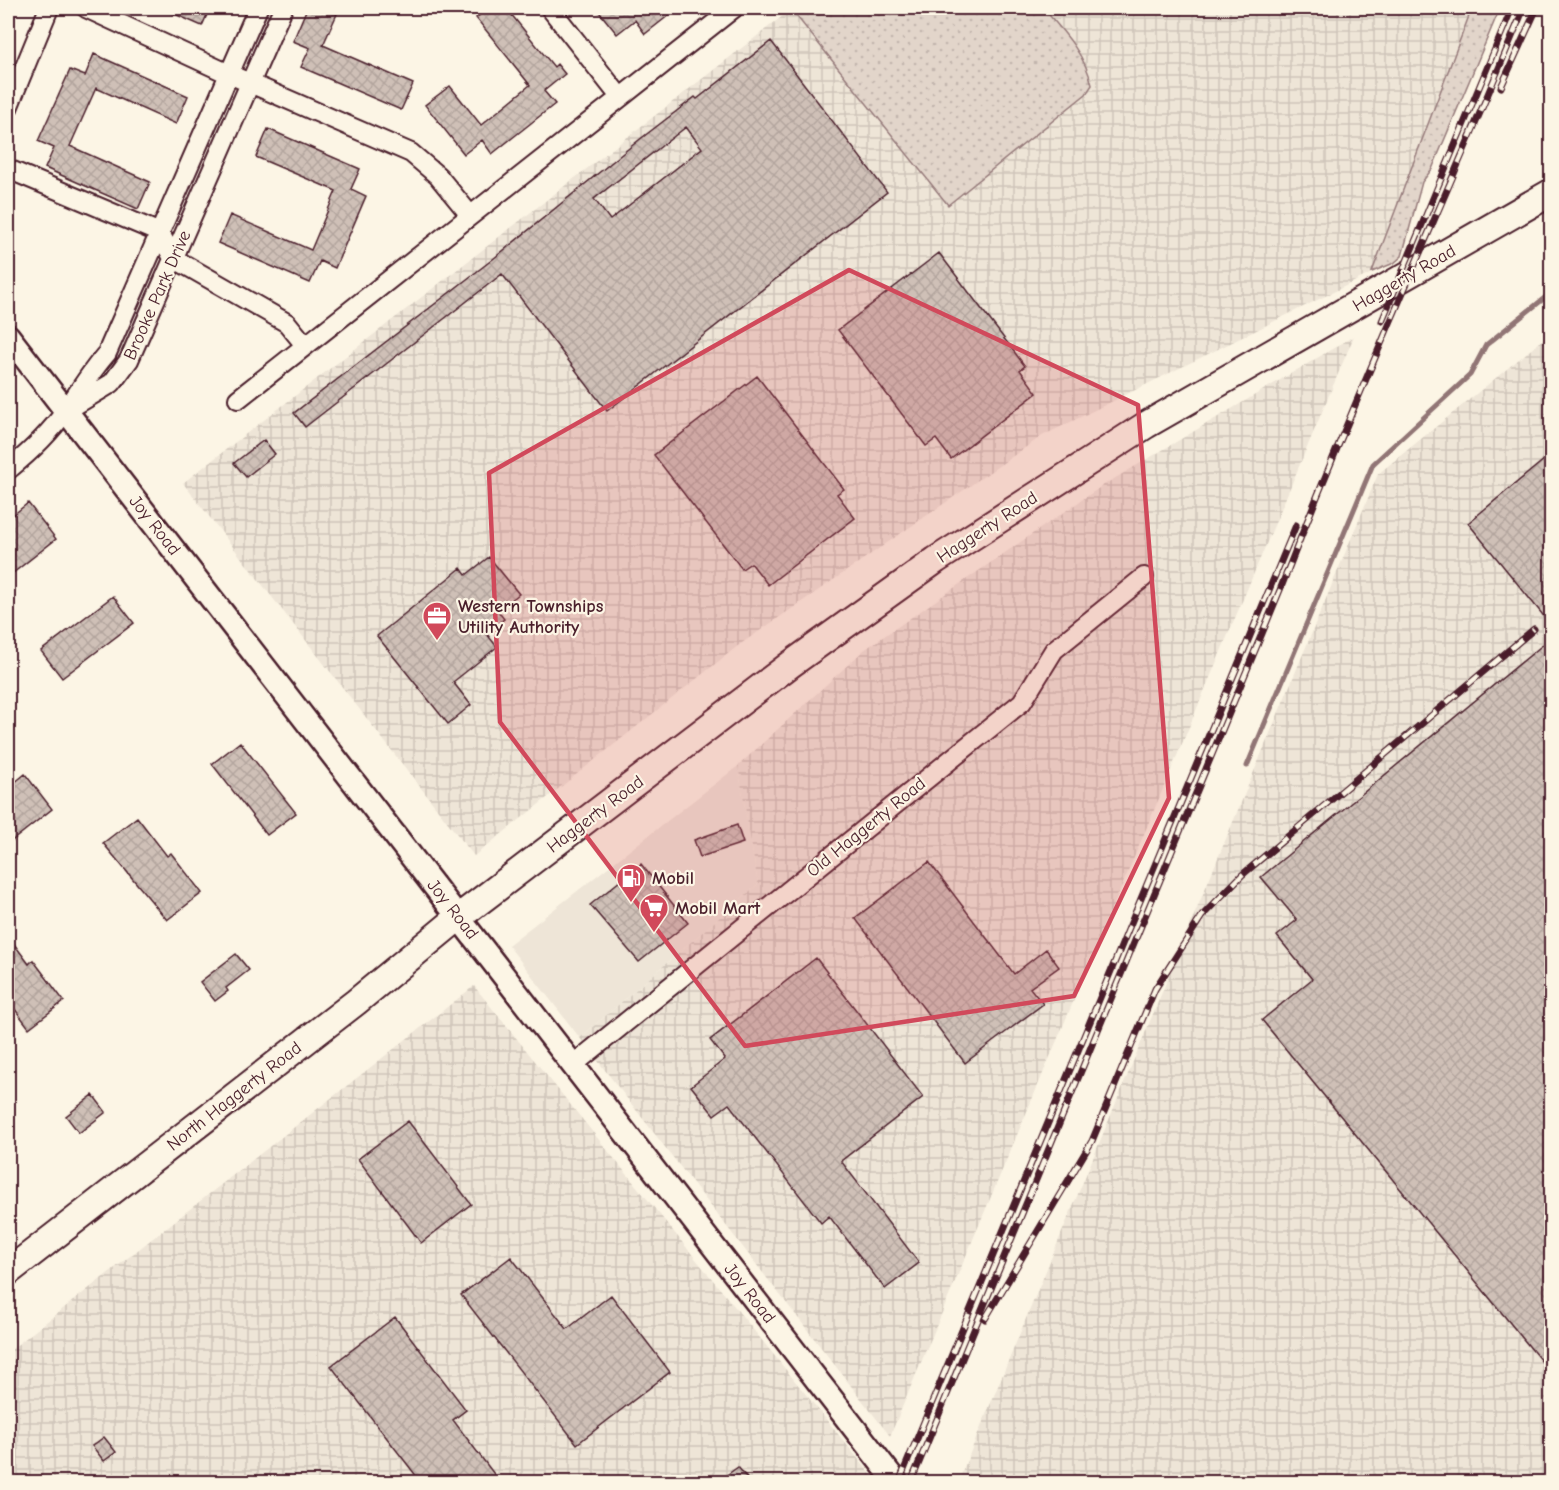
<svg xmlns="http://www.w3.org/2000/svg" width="1559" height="1490" viewBox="0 0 1559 1490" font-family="'Comic Neue',sans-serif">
<defs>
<pattern id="industrial-grid" width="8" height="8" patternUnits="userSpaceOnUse" patternTransform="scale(1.5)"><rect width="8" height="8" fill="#eee5d7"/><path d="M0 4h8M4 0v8" fill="none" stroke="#cec4b9"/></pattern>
<pattern id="grass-dots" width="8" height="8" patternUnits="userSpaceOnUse" patternTransform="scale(1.5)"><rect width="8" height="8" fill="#e2d5ca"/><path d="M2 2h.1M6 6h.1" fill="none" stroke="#c3b6ae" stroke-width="1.8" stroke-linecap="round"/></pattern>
<pattern id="building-cross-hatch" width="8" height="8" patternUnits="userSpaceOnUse" patternTransform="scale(1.5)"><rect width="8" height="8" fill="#cfc0b7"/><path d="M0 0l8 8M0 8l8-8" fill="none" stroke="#b3a59e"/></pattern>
</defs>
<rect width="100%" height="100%" fill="#fcf5e5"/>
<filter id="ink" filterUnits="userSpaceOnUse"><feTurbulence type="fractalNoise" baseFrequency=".0167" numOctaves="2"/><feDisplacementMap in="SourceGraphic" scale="12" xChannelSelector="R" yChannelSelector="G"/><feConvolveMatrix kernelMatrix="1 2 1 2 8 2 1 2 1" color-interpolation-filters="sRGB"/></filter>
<g filter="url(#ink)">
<path fill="#eee5d7" d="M738,766L758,884L580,1038L508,945Z"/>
<path fill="url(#industrial-grid)" d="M793,8H1485L1382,268L1042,436L739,645L474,856L183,483Z
M1551,333V1482H958L1378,474Z
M1354,336L890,1436L580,1038L758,884L738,766L864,650L1102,486Z
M474,986L877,1482H8V1352Z"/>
<path fill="url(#grass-dots)" stroke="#967a7a" stroke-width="1.5" d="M790,8H1043C1063,31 1085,54 1092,85L1086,94L948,205Z
M1472,8H1500L1432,169L1422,182L1402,256L1394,263L1372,272Z"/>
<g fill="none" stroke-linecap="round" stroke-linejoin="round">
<path stroke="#917474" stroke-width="5" d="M1247,766L1373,464L1470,375L1486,345L1552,292"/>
</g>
<path fill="url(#building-cross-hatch)" stroke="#4a1f2b" stroke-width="1.5" fill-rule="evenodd" d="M161,8H210L202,26Z
M307,8H322L337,14L323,45L413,84L401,110L301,67L310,48L293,41Z
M489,8H506L554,67L557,64L565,74L544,91L555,104L492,154L482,140L464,154L425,105L450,86L481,125L530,85L476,18Z
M596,8H678L645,34L635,20L617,34Z
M771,41L887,192L607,411L502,274L305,427L294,413L493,259L639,140L695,97L697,99ZM686,127L702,148L610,220L594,199Z
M94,54L188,96L176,124L96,88L70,146L150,182L138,209L45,168L54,148L38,141L70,70L85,76Z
M268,129L360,169L351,189L366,196L335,268L320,261L310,283L218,243L230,215L311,250L336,191L256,157Z
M939,253L1025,366L1020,370L1037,393L951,459L936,439L926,446L838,330Z
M757,376L844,489L837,494L855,518L768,585L751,563L742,569L654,455Z
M264,440L275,454L246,477L234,463Z
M1551,454V625L1468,523Z
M28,503L56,539L8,577V519Z
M489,557L519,594L498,611L504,619L486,633L497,647L453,682L471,705L448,724L377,636L461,568L466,575Z
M113,596L134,623L62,678L41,651Z
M1551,638V1373L1262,1020L1312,979L1277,936L1297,920L1261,877Z
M240,742L296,813L267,835L212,764Z
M25,774L52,809L8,844V788Z
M137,817L167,856L171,853L202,893L167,920L103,843Z
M737,825L743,843L700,857L694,840Z
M929,862L1014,974L1046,949L1059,967L1030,988L1043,1004L965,1063L855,918Z
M641,864L688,923L639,962L590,905Z
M8,936L29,964L33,960L64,1001L29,1028L8,1000Z
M236,954L249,970L226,988L228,991L215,1001L200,982Z
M816,958L923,1097L841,1161L919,1263L885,1289L829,1216L821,1223L729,1104L714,1115L691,1086L725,1059L710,1040Z
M93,1095L106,1112L79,1133L66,1116Z
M408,1121L471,1204L421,1243L358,1159Z
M511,1257L567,1329L611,1295L670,1372L577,1444L461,1295Z
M395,1317L466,1410L453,1420L500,1482H421L331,1366Z
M104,1437L116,1452L104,1461L92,1446Z
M738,1467L750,1482H717Z"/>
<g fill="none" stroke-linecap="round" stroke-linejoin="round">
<g stroke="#4a1f2b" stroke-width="22">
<path id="minor" d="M86,8L229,74L411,153L438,176L470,215
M550,8L620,97
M8,108L49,8
M8,169L160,233L173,258L287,323L305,345
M238,399L734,8
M67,410L112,383L129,360L283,8
M8,470C29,453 51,432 66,410C80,390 91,371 107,353L258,8
M573,1065L1022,702L1054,650L1144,577"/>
</g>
<g stroke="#4a1f2b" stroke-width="27">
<path id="tertiary" d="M8,336L896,1482"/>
</g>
<g stroke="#4a1f2b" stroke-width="30">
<path id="secondary" d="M8,1272L356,1002L459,917L791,664L936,560L1146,425L1552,192"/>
</g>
<use href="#minor" stroke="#fcf5e5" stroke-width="18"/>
<use href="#tertiary" stroke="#fcf5e5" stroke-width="22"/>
<use href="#secondary" stroke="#fcf5e5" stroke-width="26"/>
<g stroke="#4a1f2b" stroke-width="7">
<path id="rail" d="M1501,87L1537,8
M1382,321L1512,8
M985,1319L1092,1141L1155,989L1202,916L1242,875L1534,629
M899,1482L1296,525
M911,1482L1280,590C1356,394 1444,202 1524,8"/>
</g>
<use href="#rail" stroke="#fcf5e5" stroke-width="4.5" stroke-dasharray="14" stroke-linecap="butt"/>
</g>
</g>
<path fill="#d1495b" fill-opacity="0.2" stroke="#d1495b" stroke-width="4.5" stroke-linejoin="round" d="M849,270L1138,405L1169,798L1074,996L745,1046L500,722L489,473Z"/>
<defs>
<g id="office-pin" transform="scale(1.5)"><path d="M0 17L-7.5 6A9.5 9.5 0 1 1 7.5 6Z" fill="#d1495b" stroke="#fcf5e5"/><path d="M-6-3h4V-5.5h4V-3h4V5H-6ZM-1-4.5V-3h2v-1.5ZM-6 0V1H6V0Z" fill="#fff"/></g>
<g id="fuel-pin" transform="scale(1.5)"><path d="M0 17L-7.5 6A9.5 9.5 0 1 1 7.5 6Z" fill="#d1495b" stroke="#fcf5e5"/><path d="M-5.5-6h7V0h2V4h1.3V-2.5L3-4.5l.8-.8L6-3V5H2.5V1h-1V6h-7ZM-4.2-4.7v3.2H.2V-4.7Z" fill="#fff"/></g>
<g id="supermarket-pin" transform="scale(1.5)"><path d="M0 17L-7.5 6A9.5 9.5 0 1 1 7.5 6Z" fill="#d1495b" stroke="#fcf5e5"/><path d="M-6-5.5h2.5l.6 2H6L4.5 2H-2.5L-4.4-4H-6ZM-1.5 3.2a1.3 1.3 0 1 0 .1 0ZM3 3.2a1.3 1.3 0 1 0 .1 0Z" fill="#fff"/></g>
</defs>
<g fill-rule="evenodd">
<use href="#office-pin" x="437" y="616"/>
<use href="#fuel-pin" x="631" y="878"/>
<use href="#supermarket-pin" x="654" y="908"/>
</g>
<g text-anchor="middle" stroke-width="4.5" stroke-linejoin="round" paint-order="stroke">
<g font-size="18" fill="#4a1f2b" stroke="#fcf5e5">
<text transform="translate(1404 278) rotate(-30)" y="6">Haggerty Road</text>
<text transform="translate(157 295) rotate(-66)" y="6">Brooke Park Drive</text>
<text transform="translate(155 525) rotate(52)" y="6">Joy Road</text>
<text transform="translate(987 527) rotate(-33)" y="6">Haggerty Road</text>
<text transform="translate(595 814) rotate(-37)" y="6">Haggerty Road</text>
<text transform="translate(866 827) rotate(-39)" y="6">Old Haggerty Road</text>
<text transform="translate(453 909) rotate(52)" y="6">Joy Road</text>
<text transform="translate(234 1096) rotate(-38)" y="6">North Haggerty Road</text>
<text transform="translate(750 1293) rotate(52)" y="6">Joy Road</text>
</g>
<g font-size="18" font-weight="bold" fill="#4a1f2b" stroke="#fcf5e5" text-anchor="start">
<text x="458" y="612">Western Townships<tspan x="458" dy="21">Utility Authority</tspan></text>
<text x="652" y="884">Mobil</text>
<text x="675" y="914">Mobil Mart</text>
</g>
</g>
<rect width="1559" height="1490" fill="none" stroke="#fcf5e5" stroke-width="30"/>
<rect x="15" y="15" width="1529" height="1460" fill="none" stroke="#4a1f2b" stroke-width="2" filter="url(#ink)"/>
</svg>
